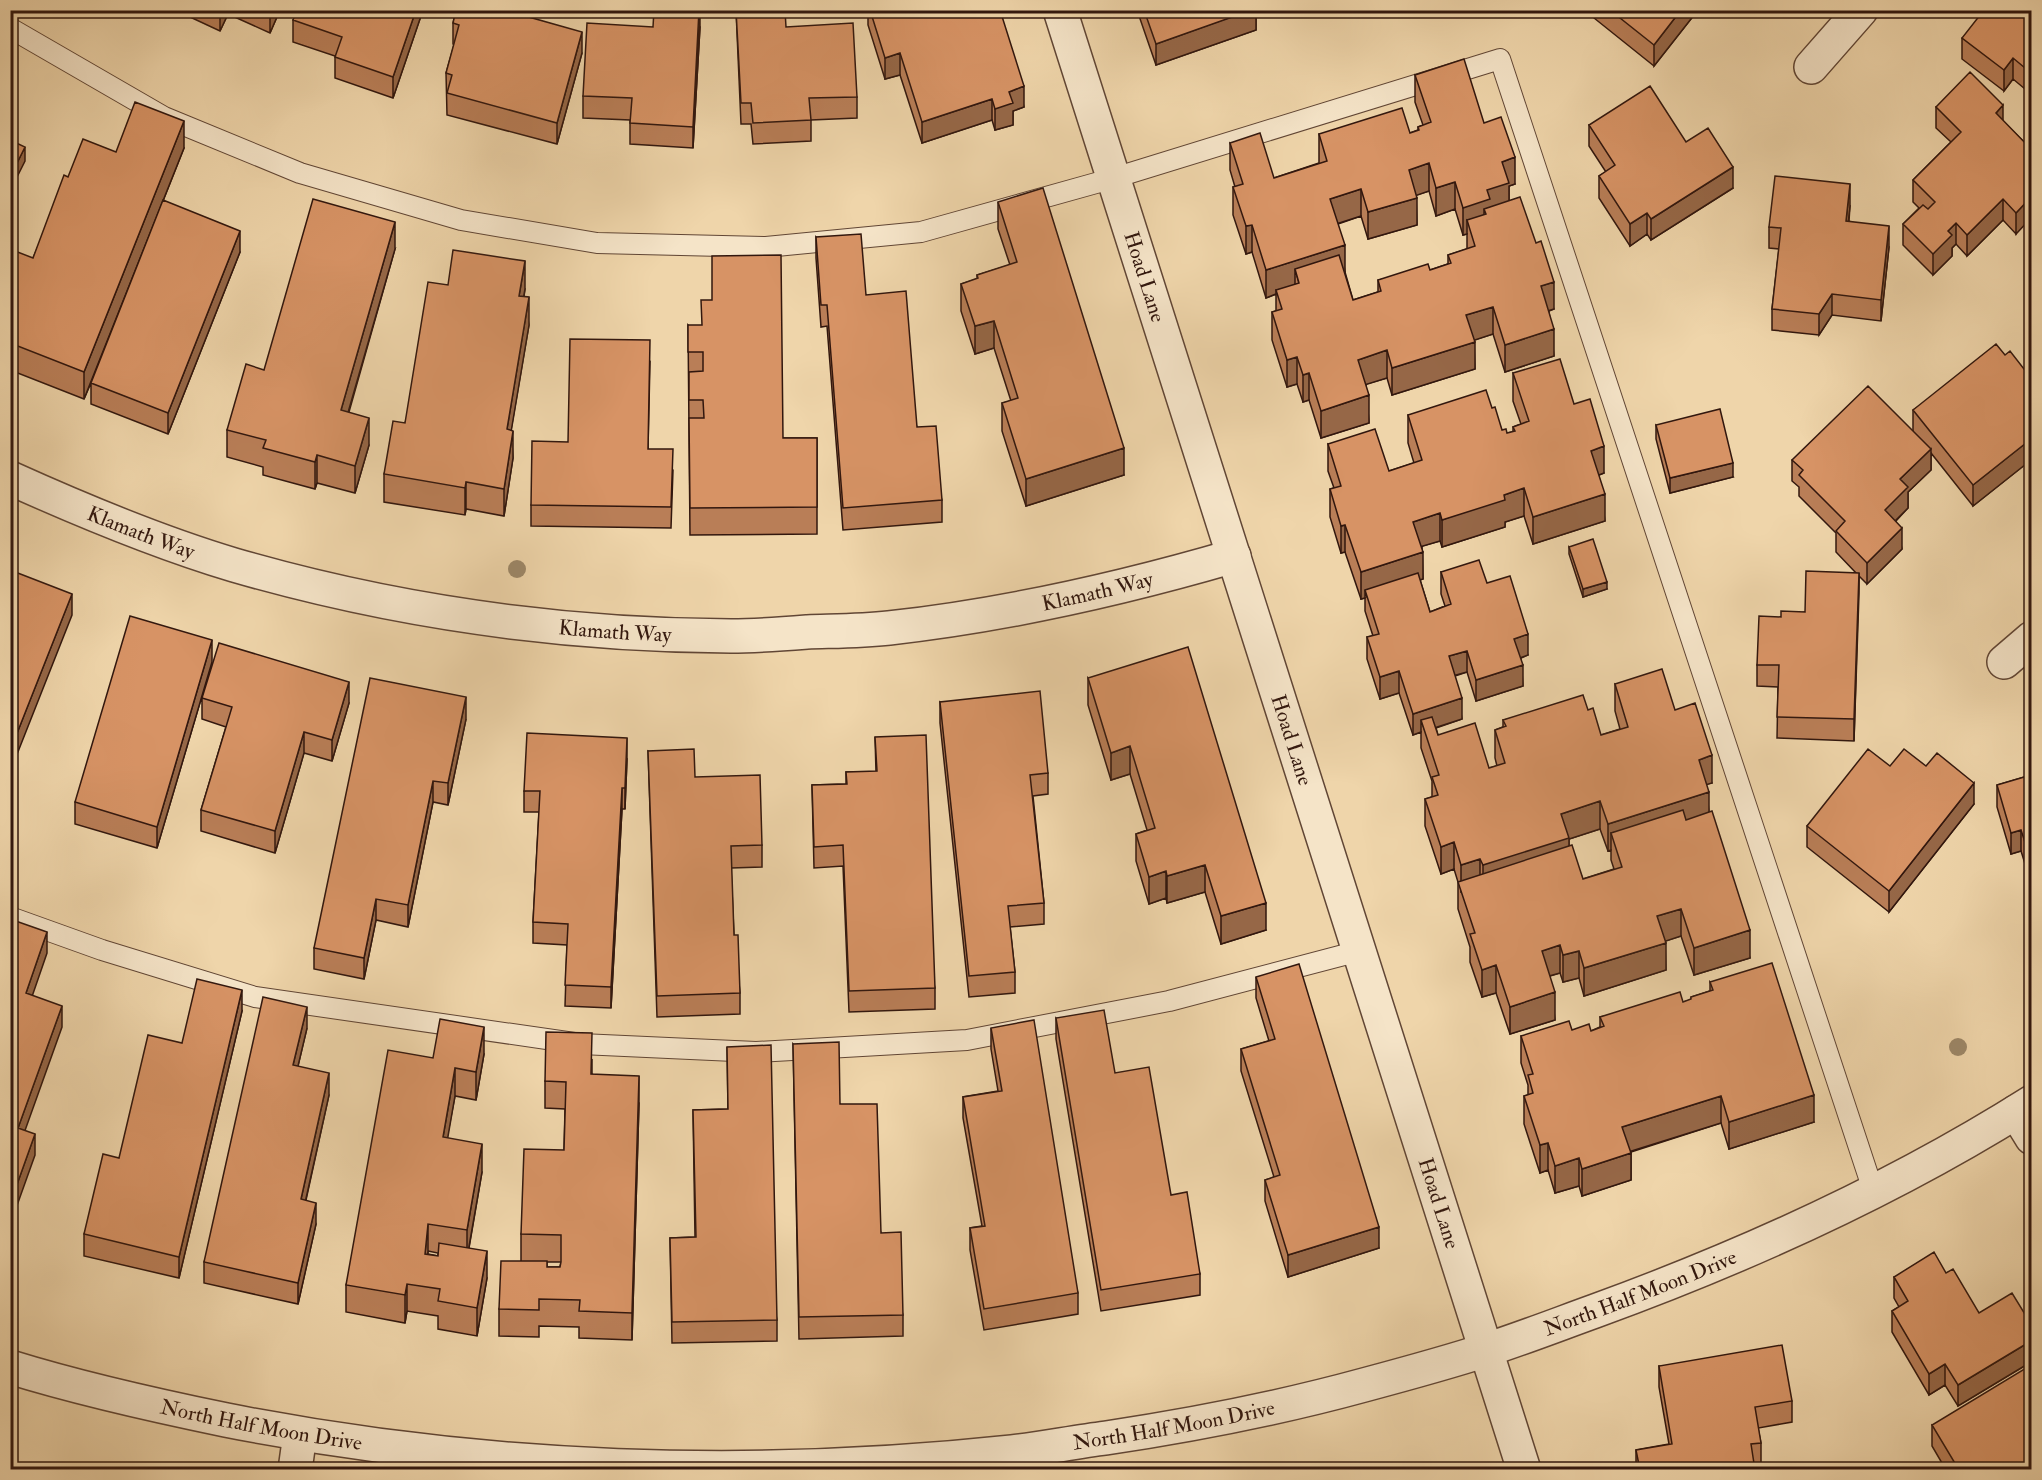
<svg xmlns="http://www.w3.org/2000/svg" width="2042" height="1480" viewBox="0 0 2042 1480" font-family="'IM FELL Double Pica',serif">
<rect width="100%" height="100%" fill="#efd5aa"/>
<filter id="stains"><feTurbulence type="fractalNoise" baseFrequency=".00333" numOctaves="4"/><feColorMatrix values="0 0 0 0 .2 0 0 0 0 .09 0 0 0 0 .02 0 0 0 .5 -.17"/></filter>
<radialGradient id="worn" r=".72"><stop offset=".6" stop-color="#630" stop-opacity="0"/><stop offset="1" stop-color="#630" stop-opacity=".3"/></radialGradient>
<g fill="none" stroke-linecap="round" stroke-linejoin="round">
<g stroke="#614635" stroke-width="22">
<path id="service" d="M10,28L164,117L300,173L461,220L597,243L766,247L921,232L1114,178L1500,59L1873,1190
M10,917L102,950L255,997L581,1044L756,1052L967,1040L1169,1001L1359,951"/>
</g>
<g stroke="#614635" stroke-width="36">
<g id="minor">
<path id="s1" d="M1060,10L1524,1470"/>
<path d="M1811,67L1861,10"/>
<path id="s2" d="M10,478C83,511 157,542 234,565C396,612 563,635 731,636C757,636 782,634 807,632C834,631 862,631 889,628C1006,615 1121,589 1234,556"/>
<path d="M2004,662L2032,638"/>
<path d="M2016,1112L2032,1138"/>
<path d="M295,1470L300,1434"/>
</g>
</g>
<g stroke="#614635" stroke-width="36">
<g id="tertiary">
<path id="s3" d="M10,1367C81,1389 153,1405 226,1420C483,1471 751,1480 1012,1452C1044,1448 1075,1442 1106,1438C1193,1425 1280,1408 1364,1385C1405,1374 1446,1363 1486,1350C1523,1338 1559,1324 1595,1311C1746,1256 1896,1188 2032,1102"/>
</g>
</g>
<use href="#service" stroke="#f5e4c8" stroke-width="20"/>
<use href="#minor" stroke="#f5e4c8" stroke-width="33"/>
<use href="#tertiary" stroke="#f5e4c8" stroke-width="33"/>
</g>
<g fill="#9d8869">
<circle cx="517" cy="569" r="9"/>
<circle cx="1958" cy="1047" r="9"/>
</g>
<path fill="#b97e57" stroke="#32170e" stroke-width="1.5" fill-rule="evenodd" d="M175,10H280L270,33L228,14L220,31Z
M423,10L393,98L335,78V56L293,42V20Z
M456,10H510V12L582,53L557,144L447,115L446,73L454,45L453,44V23Z
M736,10L786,27L857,97V118L811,120V141L753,144L751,124H741Z
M868,10H1000L1024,107L1013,111V125L995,130L992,120L922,143L900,75L885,79L868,25Z
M1137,10H1256V30L1156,65Z
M1594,10H1698L1654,66L1594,18Z
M2031,10V94L2013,79L2004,91L1962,59V38Z
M653,27H700L693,148L630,144V120L583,118V96Z
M1415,75L1484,123L1515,184L1509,186V201L1554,309L1549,311L1554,356L1505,372L1493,334L1474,340L1475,369L1392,395L1387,378L1366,384L1369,423L1321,438L1309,400L1303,402L1297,384L1287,387L1272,340V312L1276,311V294L1266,298L1252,252L1246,254L1233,215V187H1235L1230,170V143L1274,178L1319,163V134L1410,133L1418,130V127L1423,125L1415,102ZM1429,191L1436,216L1455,209L1463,235L1467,234V249L1448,255V264L1430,270L1378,280V292L1353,300L1345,272L1338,224L1361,216L1368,239L1417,225L1416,195Z
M1936,107L2003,121L2031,149L2016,234L2003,220L1967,256L1956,244L1952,248V256L1933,275L1903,245V224L1919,208L1913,202V180L1951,142L1936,128Z
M1589,125L1686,142L1733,188L1651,240L1647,234L1630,246L1599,198V176L1606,172L1589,146Z
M184,148L163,201L240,252L168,434L91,404V383L84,399L10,370V263L33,258L68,177L116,152Z
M998,202L1124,475L1026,506L1002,431V403L1011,401L994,348L975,354L961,311V284L977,279V275L1010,265L998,229Z
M1850,206L1849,221L1889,247L1881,321L1832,315L1819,335L1772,330V309L1779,249L1769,248V227Z
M816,237L866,295L917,427L942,500V522L843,530L827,326L821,327L816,258Z
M395,249L349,412L369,445L355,493L317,483L315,489L263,475V467L227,457V430L264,370Z
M448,285L525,289L524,297L529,325L511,430L513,458L504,516L466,509L465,515L384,502V474L405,423Z
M688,325L783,438H817V534L690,535Z
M2005,355L2031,378V460L1973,506L1931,453V470L1908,492V508L1896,521L1902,549L1867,584L1859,576L1854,741L1777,738L1778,687L1757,686V665L1781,617L1805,612L1856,573L1836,552V533L1799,496V487L1792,481V460L1913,431V410Z
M650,362L648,449L673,470L671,528L531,526V505L568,442Z
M1513,373L1574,404L1604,473L1599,475L1605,521L1533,544L1524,516L1505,522V527L1442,547L1440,541L1422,546L1423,579L1420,580L1430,612L1445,606L1441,594V572L1487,583L1528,655L1521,658L1523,686L1476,701L1467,672L1455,676L1462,719L1436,728L1438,735L1489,768L1497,766L1495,758V730L1503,727V720L1588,710L1601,735L1620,729L1615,711V684L1675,710L1712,783L1706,784L1709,812L1750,958L1694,975L1681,936L1665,941L1666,970L1584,996L1579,978L1563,982L1560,973L1550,976L1555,1020L1510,1034L1496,993L1482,997L1470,962V947L1458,909V882L1454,869L1441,874L1425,826V799L1432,797V781L1421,748V732L1413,735L1399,693L1380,699L1367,659V637L1373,636L1365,611V598L1361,599L1345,552L1341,553L1330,517V489L1334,488L1328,471V444L1389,471L1414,463L1408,443V415L1492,408L1502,430L1507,433L1513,432V427L1521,424L1513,401ZM1600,829L1608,851L1611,850V860L1614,869L1583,879L1569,846V839Z
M1656,425L1733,477L1670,493L1656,439Z
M1569,547L1607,589L1583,597L1569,554Z
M212,662L157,848L75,824V802Z
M1088,678L1266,930L1221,944L1205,892L1167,903L1166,898L1149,904L1136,861V834L1147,830L1130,774L1111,780L1088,705Z
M202,698L349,703L332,761L304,753L275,853L201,831V810L226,727L202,719Z
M940,702L1048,773V794L1033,796L1044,903V924L1010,927L1015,972V993L969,997L940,723Z
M466,719L448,805L433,802L408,927L376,920L364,979L314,969V948Z
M875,737L935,988V1009L849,1012L843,866L814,868L812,785L846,784V772H876Z
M648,751L695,777L762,845V867L731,868L734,935L740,993V1014L657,1017Z
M627,759L625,809H622L611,1008L565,1006L567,945L533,943V922L539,812H524V791Z
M1890,766L1974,804L1889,912L1807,847V826Z
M2031,775V883L2021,851L2011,854L1997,807V785Z
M1256,977L1379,1248L1288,1277L1265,1201V1180L1274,1177L1241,1071V1049L1269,1041L1256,998Z
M1710,982L1814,1122L1729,1149L1721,1123L1631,1152V1180L1582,1196L1579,1186L1555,1193L1548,1170L1540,1173L1524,1124V1096L1528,1095V1085L1521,1063V1036L1572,1030L1591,1031L1600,1027V1017L1683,1002L1691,1000V997L1710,991Z
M242,1011L179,1278L84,1256V1234L119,1158L182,1043Z
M1056,1018L1115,1073L1171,1195L1200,1274V1295L1101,1311L1056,1039Z
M307,1028L298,1066L329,1095L306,1200L316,1224L298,1304L204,1283V1262Z
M991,1028L1078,1293V1314L984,1330L970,1250V1228L982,1226L963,1118V1097L998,1091L991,1049Z
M793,1044L840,1104L881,1233L903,1315V1336L799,1339Z
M727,1047L777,1320V1341L672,1343L670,1238L695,1237L693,1110L728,1109Z
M484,1054L476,1100L455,1096L447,1138L482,1172L469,1248L487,1278L477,1336L438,1329V1316L407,1311L405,1323L346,1312V1285L433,1058ZM428,1251L438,1253V1256L428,1254Z
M592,1060V1074L639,1103L632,1340L579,1338V1327L539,1326V1337L499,1336V1309L521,1261V1234L564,1150L565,1109L545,1108V1081ZM547,1262H561L560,1267H547Z
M1946,1273L1979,1313L2031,1324V1362L1958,1406L1945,1385L1929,1395L1892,1332V1311L1899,1307L1894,1298V1277Z
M1659,1366L1792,1401V1422L1758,1428L1761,1443V1464L1754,1465L1755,1470H1636V1450L1669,1444L1659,1387Z
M1932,1425L2031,1470H1946L1932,1446Z"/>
<path fill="#966747" stroke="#32170e" stroke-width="1.5" d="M220,10H228V14L220,31Z
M271,10H280L270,33V12Z
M416,10H423L393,98V77Z
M700,10V27L693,148V127Z
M1250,10H1256V30L1156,65V44Z
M1681,10H1698L1654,66V45Z
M582,32V53L557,144V123Z
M900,53V75L885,79V58Z
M2013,58V79L2004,91V70Z
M1024,86V107L1013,111V125L995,130V109L1009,92Z
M992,99V120L922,143V122Z
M2003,105V126L1996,113Z
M184,121V148L84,399V372Z
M25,147V161L10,191V177Z
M1515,157V184L1509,186V210L1486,214L1484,209V228L1467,220V234L1463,235V208L1487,190L1502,162Z
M1429,163V191L1409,198V170Z
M1733,167V188L1651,240V219Z
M1455,182V209L1436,216V188Z
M1850,184V206L1846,242V221Z
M1361,189V216L1330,226V199Z
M2031,197V218L2016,234V213Z
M1417,198V225L1368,239V212Z
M2003,199V220L1967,256V235Z
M1647,213V234L1630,246V224Z
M395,222V249L341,437V410Z
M1956,223V244L1952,248V256L1933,275V254L1948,231Z
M1252,225V252L1246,254V226Z
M1889,226V247L1881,321V300Z
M240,231V252L168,434V413Z
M1345,245V272L1299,283L1295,269V288L1276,290V294L1266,298V270Z
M525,261V289L519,323V296Z
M1554,282V309L1541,313V286Z
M1832,294V315L1819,335V314Z
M529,297V325L507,456V429Z
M1493,307V334L1466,343V315Z
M994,321V348L975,354V326Z
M1554,329V356L1505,372V345Z
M1475,342V369L1392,395V368Z
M1387,350V378L1358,387V360Z
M1297,357V384L1287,387V360Z
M1309,373V400L1303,402V375Z
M1369,395V423L1321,438V411Z
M369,418V445L355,493V466Z
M513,431V458L504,516V489Z
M2031,439V460L1973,506V485Z
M1604,446V473L1591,478V451Z
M1124,448V475L1026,506V479Z
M1931,449V470L1908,492V508L1885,531V510L1900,479Z
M317,455V483L315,489V462Z
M1733,463V477L1670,493V478Z
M466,482V509L465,515V488Z
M1524,488V516L1505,522V527L1442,547V520L1504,495Z
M1605,494V521L1533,544V517Z
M1440,513V541L1413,549V522Z
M1345,525V552L1341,553V526Z
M1902,528V549L1867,584V563Z
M1423,552V579L1367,597L1365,590V598L1361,599V572Z
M1859,573V594L1854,741V719Z
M1607,582V589L1583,597V589Z
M72,594V615L10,772V751Z
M1528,634V655L1514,660V639Z
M212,640V662L157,848V827Z
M1467,651V672L1449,677V656Z
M1523,665V686L1476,701V680Z
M1399,671V693L1380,699V677Z
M349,682V703L332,761V740Z
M466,697V719L448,805V783Z
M1462,698V719L1425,731L1421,720V732L1413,735V714Z
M304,732V753L275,853V831Z
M627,738V759L625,809V788Z
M1130,746V774L1111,780V753Z
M1712,755V783L1699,787V760Z
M433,781V802L408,927V905Z
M1974,783V804L1889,912V891Z
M622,788V809L611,1008V987Z
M1709,792V819L1611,833V850L1608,851V824Z
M1600,801V829L1569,839V865L1483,893V865L1561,814Z
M2021,830V851L2011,854V833Z
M1454,842V869L1441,874V847Z
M1480,859V886L1461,892V865Z
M1205,865V892L1167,903V876Z
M1166,871V898L1149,904V877Z
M376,899V920L364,979V958Z
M1266,903V930L1221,944V916Z
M1681,909V936L1657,944V916Z
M1750,930V958L1694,975V948Z
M47,932V953L26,1014V993Z
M1666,943V970L1584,996V968Z
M1560,945V973L1542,978V951Z
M1579,951V978L1563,982V955Z
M1496,965V993L1482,997V970Z
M242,990V1011L179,1278V1257Z
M1555,992V1020L1510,1034V1007Z
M62,1006V1027L18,1150V1128Z
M307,1007V1028L293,1087V1065Z
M484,1027V1054L476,1100V1072Z
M455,1068V1096L443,1165V1137Z
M329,1073V1095L301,1221V1199Z
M639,1076V1103L632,1340V1313Z
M1814,1095V1122L1729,1149V1122Z
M1721,1096V1123L1622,1154V1127Z
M35,1134V1155L10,1225V1204Z
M1548,1143V1170L1540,1173V1145Z
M482,1144V1172L467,1258V1230Z
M1631,1153V1180L1582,1196V1169Z
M1579,1158V1186L1555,1193V1166Z
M316,1203V1224L298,1304V1283Z
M428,1224V1251L425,1281V1254Z
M1379,1227V1248L1288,1277V1255Z
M487,1251V1278L477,1336V1308Z
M407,1284V1311L405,1323V1295Z
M2031,1341V1362L1958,1406V1385Z
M1945,1364V1385L1929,1395V1374Z"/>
<path fill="#d79365" stroke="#32170e" stroke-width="1.5" d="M297,10H416L393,77L335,57L342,37L293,20Z
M456,10H504L582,32L557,123L447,93L452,75L446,73L459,25L453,23Z
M654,10H699L693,127L630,123L632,98L583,96L587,23L653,27Z
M736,10H785L786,27L853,23L857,97L809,98L811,120L753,123L751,103H741Z
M870,10H1000L1024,86L1009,92L1013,103L995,109L992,99L922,122L900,53L885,58Z
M1144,10H1252L1156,44Z
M1610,10H1681L1654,45Z
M1984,10H2014L2020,15L2024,10H2031V73L2013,58L2004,70L1962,38Z
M1464,59L1484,123L1501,117L1515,157L1502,162L1509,183L1487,190L1490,199L1463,208L1455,182L1436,188L1429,163L1409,170L1417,198L1368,212L1361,189L1330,199L1345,245L1266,270L1252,225L1246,226L1233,187L1243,184L1230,143L1260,133L1274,178L1327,161L1319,134L1402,108L1410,133L1419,130L1418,127L1431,122L1415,75Z
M1970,72L2003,105L1996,113L2031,149V197L2016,213L2003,199L1967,235L1956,223L1948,231L1952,235L1933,254L1903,224L1923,205L1928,209L1935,202L1913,180L1961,132L1936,107Z
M1650,86L1686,142L1708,128L1733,167L1651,219L1647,213L1630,224L1599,176L1615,165L1589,125Z
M135,102L184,121L84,372L10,343V263L15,251L33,258L64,175L68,177L83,139L116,152Z
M10,140L25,147L10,177Z
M1775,176L1850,184L1846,221L1889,226L1881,300L1832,294L1819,314L1772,309L1781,228L1769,227Z
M1043,188L1124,448L1026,479L1002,403L1018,398L994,321L975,326L961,284L978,278L977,275L1017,262L998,202Z
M1520,197L1536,243L1541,241L1554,282L1541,286L1554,329L1505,345L1493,307L1466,315L1475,342L1392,368L1387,350L1358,360L1369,395L1321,411L1309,373L1303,375L1297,357L1287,360L1272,312L1282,309L1276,290L1299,283L1295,269L1339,255L1353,300L1381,291L1378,280L1428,264L1430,270L1451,263L1448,255L1475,246L1467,220L1486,214L1484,209Z
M313,199L395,222L341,410L369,418L355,466L317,455L315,462L263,448L266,440L227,430L246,364L264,370Z
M163,200L240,231L168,413L91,383Z
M861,234L866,295L906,291L917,427L936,426L942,500L843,508L827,305H821L816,237Z
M453,250L525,261L519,296L529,297L507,429L513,431L504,489L466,482L465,488L384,474L393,421L405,423L428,282L448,285Z
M781,255L783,438H817V507L690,508L689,418H704L703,400H689V372L703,371V352H688V325H702L701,300H712V256Z
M570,339L650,340L648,449H673L671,507L531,505L532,441L568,442Z
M1996,344L2005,355L2010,351L2031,378V439L1973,485L1913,410Z
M1560,359L1574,404L1590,399L1604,446L1591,451L1605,494L1533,517L1524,488L1504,495L1505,500L1442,520L1440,513L1413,522L1423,552L1361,572L1345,525L1341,526L1330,489L1341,486L1328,444L1375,429L1389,471L1422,460L1408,415L1486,390L1492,408L1495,407L1502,430L1506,429L1507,433L1515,431L1513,427L1529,421L1513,373Z
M1868,386L1931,449L1900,479L1908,487L1885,510L1902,528L1867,563L1836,531L1845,521L1799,475L1803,470L1792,460Z
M1720,409L1733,463L1670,478L1656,425Z
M1593,539L1607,582L1583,589L1569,547Z
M1479,560L1487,583L1510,576L1528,634L1514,639L1523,665L1476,680L1467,651L1449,656L1462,698L1413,714L1399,671L1380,677L1367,637L1379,634L1365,590L1418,573L1430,612L1451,604L1441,572Z
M10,570L72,594L10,751Z
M1806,571L1859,573L1854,719L1777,717L1779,665H1757L1759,616L1781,617V611L1805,612Z
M130,616L212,640L157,827L75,802Z
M219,643L349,682L332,740L304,732L275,831L201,810L232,707L202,698Z
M1188,647L1266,903L1221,916L1205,865L1167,876L1166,871L1149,877L1136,834L1155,828L1130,746L1111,753L1088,678Z
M1662,669L1675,710L1695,703L1712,755L1699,760L1709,792L1608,824L1600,801L1561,814L1569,838L1483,865L1480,859L1461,865L1454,842L1441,847L1425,799L1438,795L1432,777L1439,775L1421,720L1432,717L1438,735L1475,723L1489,768L1505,763L1495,730L1506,726L1503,720L1583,695L1588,710L1593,708L1601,735L1628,727L1615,684Z
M370,678L466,697L448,783L433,781L408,905L376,899L364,958L314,948Z
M1040,691L1048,773L1030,775L1044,903L1008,906L1015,972L969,976L940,702Z
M527,733L627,738L625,788H622L611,987L565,985L568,924L533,922L540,791H524Z
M926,735L935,988L849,991L843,845L814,847L812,785L847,784L846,772L877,771L875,737Z
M694,749L695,777L760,775L762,845L731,846L734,935H738L740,993L657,996L648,751Z
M1868,749L1890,766L1904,749L1926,766L1937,753L1974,783L1889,891L1807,826Z
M2031,775V861L2021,830L2011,833L1997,785Z
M1683,810L1686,820L1712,811L1750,930L1694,948L1681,909L1657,916L1666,943L1584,968L1579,951L1563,955L1560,945L1542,951L1555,992L1510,1007L1496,965L1482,970L1470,934L1475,933L1458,882L1572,845L1583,879L1622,867L1611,833Z
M10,919L47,932L26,993L62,1006L18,1128L35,1134L10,1204Z
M1772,963L1814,1095L1729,1122L1721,1096L1622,1127L1631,1153L1582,1169L1579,1158L1555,1166L1548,1143L1540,1145L1524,1096L1533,1093L1528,1075L1533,1074L1521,1036L1569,1021L1572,1030L1589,1024L1591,1031L1604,1026L1600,1017L1680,992L1683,1002L1691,999V997L1713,990L1710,982Z
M1299,964L1379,1227L1288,1255L1265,1180L1280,1175L1241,1049L1275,1039L1256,977Z
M197,979L242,990L179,1257L84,1234L103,1154L119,1158L148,1035L182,1043Z
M263,997L307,1007L293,1065L329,1073L301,1199L316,1203L298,1283L204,1262Z
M1104,1010L1115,1073L1149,1067L1171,1195L1187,1192L1200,1274L1101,1290L1056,1018Z
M440,1019L484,1027L476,1072L455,1068L443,1137L482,1144L467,1230L428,1224L425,1254L438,1256L439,1243L487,1251L477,1308L438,1301L440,1289L407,1284L405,1295L346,1285L388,1050L433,1058Z
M1034,1020L1078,1293L984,1309L970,1228L985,1226L963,1097L1002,1091L991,1028Z
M546,1032L592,1033L591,1074L639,1076L632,1313L579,1311L580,1300L539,1299V1310L499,1309L501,1261H547V1267H560L561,1262V1235L521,1234L524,1149L564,1150L566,1082L545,1081Z
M839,1042L840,1104H877L881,1233L901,1232L903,1315L799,1317L793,1044Z
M771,1045L777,1320L672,1322L670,1238L696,1237L693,1110L728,1109L727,1047Z
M1934,1252L1946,1273L1953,1269L1979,1313L2012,1293L2031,1324V1341L1958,1385L1945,1364L1929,1374L1892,1311L1908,1301L1894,1277Z
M1782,1345L1792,1401L1755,1407L1761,1443L1751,1444L1755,1470H1640L1636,1450L1672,1444L1659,1366Z
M2031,1365V1470H1959L1932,1425Z"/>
<g text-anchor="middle" stroke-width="4.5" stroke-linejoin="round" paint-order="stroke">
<g font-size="21" fill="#32170e" stroke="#f5e4c8">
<text dy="7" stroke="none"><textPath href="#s1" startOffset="280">Hoad Lane</textPath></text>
<text dy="7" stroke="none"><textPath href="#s2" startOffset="142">Klamath Way</textPath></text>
<text dy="7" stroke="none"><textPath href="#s2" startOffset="1114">Klamath Way</textPath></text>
<text dy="7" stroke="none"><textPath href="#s2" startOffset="628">Klamath Way</textPath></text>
<text dy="7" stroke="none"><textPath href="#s1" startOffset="766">Hoad Lane</textPath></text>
<text dy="7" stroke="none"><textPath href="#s1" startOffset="1252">Hoad Lane</textPath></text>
<text dy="7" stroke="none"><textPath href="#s3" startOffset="1662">North Half Moon Drive</textPath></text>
<text dy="7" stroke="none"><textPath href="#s3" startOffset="258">North Half Moon Drive</textPath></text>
<text dy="7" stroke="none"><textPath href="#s3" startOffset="1176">North Half Moon Drive</textPath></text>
</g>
</g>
<rect width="2042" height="1480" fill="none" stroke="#efd5aa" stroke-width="36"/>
<rect x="12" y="12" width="2018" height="1456" fill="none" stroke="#32170e" stroke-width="3"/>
<rect x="18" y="18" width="2006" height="1444" fill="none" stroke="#32170e" stroke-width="1.5"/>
<rect width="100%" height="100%" filter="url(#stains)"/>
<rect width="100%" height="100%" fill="url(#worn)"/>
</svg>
